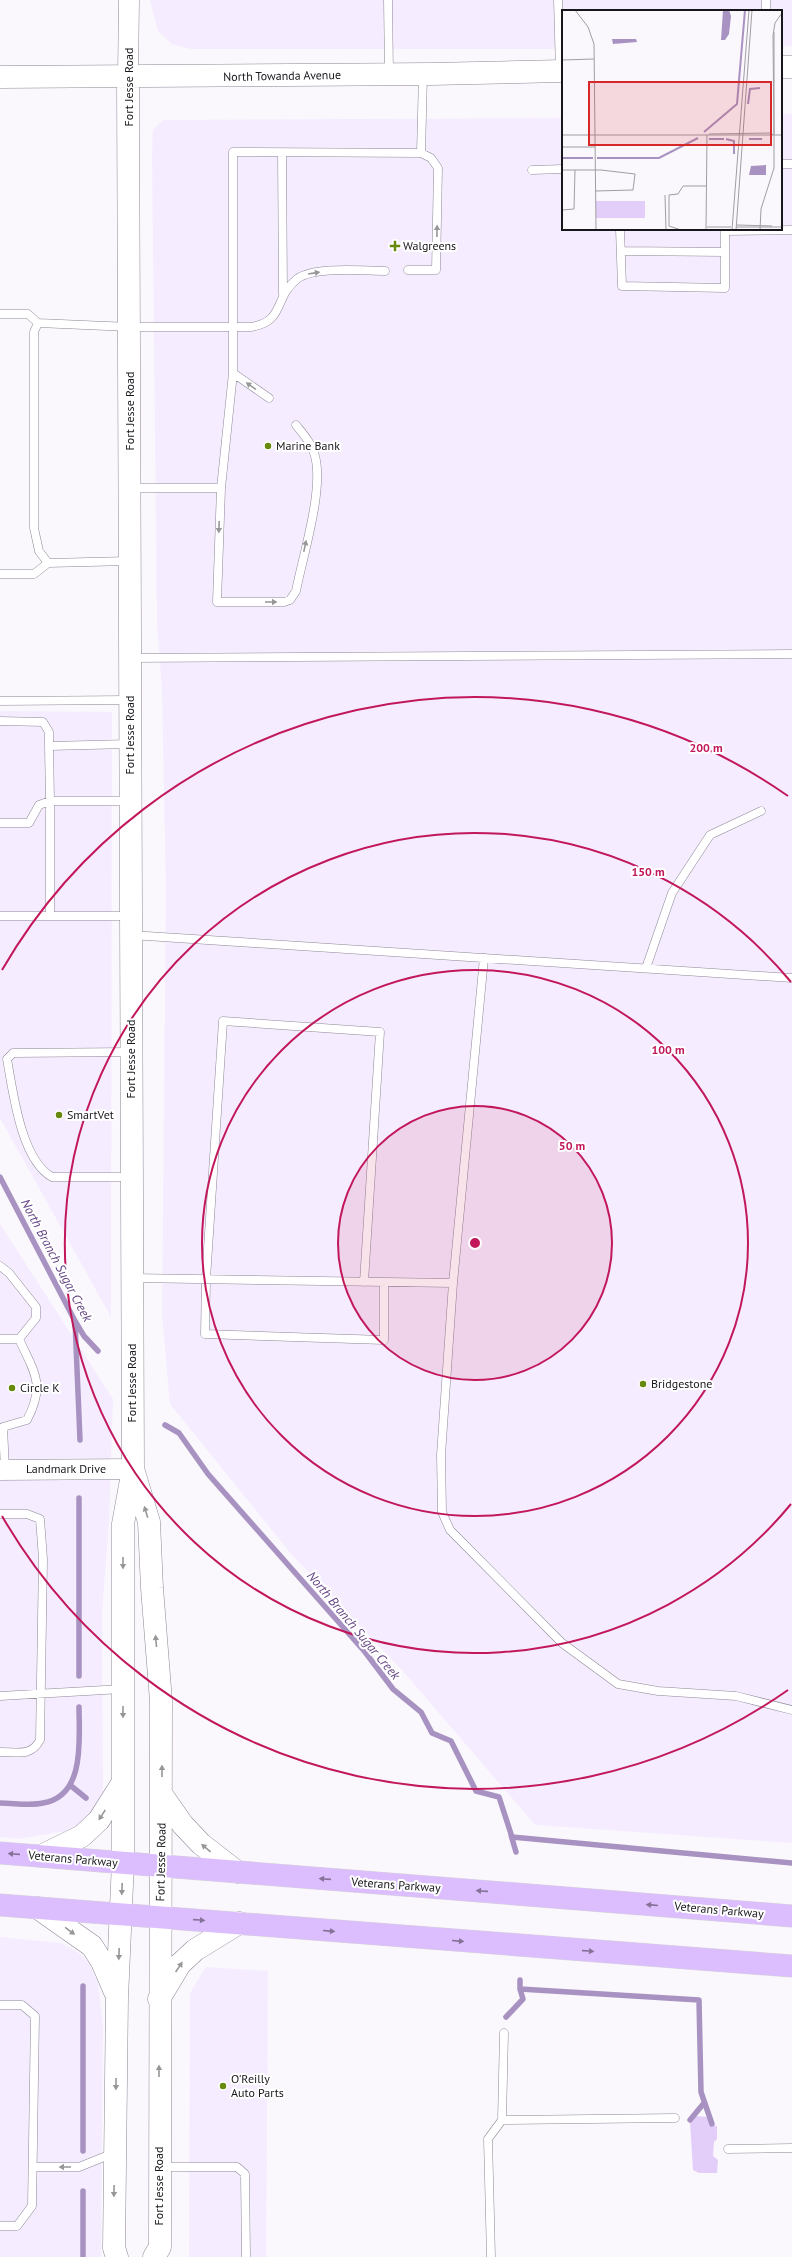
<svg xmlns="http://www.w3.org/2000/svg" width="792" height="2257" viewBox="0 0 792 2257" font-family="'PT Sans',sans-serif">
<rect width="100%" height="100%" fill="#faf7fd"/>
<path fill="#f5edff" d="M150,0H792V46L781,47V11H563V49H190L172,44L158,31Z
M781,114H792V1843L535,1825L401,1669L292,1555L170,1404L162,1315L166,891L162,691L157,623L152,153L153,130L163,120L563,118V229H781Z
M0,711L112,712L111,1317L0,1118Z
M0,1224L113,1399L109,1522L102,1613L103,1794L87,1820L67,1831L17,1839L0,1837Z
M0,1937L61,1943L79,1953L89,1963L98,1984L103,2024L101,2257H0Z
M206,1967L268,1971L266,2257H189L190,1993Z"/>
<path fill="#e3cefa" d="M695,2116L708,2117L711,2125L717,2126V2139L714,2142L713,2156L718,2160L717,2173H699L693,2170L690,2121Z"/>
<g fill="none" stroke-linecap="round" stroke-linejoin="round">
<path stroke="#a892c1" stroke-width="5.5" d="M0,1177L75,1321L84,1336L98,1351
M75,1321L80,1440
M165,1425L179,1433L208,1474L365,1652L393,1689L421,1712L432,1733L451,1741L476,1791L499,1797L512,1837L792,1863
M79,1676V1498
M70,1785L86,1798
M0,1803C14,1803 30,1806 43,1803C86,1796 79,1738 79,1707
M511,1835L516,1852
M520,1980V1989L699,2000L701,2092L712,2124
M83,1986V2151
M506,2017L523,1999L520,1989
M690,2120L704,2103
M83,2191V2257"/>
<g stroke="#8e8795" stroke-width="9">
<path id="service" d="M388,0L389,73
M558,0L560,71
M766,11V0
M282,153L283,294
M781,164H792
M532,170L563,169
M620,229L622,286L725,288V231L792,230
M622,251L725,252
M408,270H436L438,168L431,158L421,153
M0,314H28L38,323
M233,373L269,398
M296,425C304,435 312,444 315,456C324,490 303,555 296,591L290,600L284,602H217L221,488L233,373V152L421,153L423,75
M130,488H221
M129,561L48,563L39,551L34,528V332L38,323L130,327H251C286,321 273,298 297,279C314,266 363,271 385,271
M0,574H34L48,563
M131,658L792,654
M0,701L129,700
M0,721L43,722L49,732V746
M0,823H29L39,805L50,801L49,746L129,744
M0,916H50
M130,916H50V801H130
M131,935L792,978
M646,968L672,893L710,835L761,811
M130,1052L13,1053L7,1059C13,1092 21,1160 52,1177H131
M0,1266L9,1273L36,1307V1318L19,1339
M133,1278L453,1283L484,958
M364,1282L380,1032L223,1021L206,1279L205,1334L384,1340V1282
M453,1283L441,1455L442,1512L450,1530L562,1643L618,1684L658,1691L736,1696L792,1710
M0,1339H19C34,1372 46,1384 27,1420L3,1427L5,1470
M0,1514H27L40,1519L43,1559L40,1740C31,1757 17,1752 0,1752
M0,1696L122,1689
M0,2005H22L35,2016L32,2206L17,2226H0
M502,2120L504,2033
M728,2149L792,2148
M34,2167H79L114,2153
M160,2167H237L245,2174L246,2257
M491,2257L488,2139L502,2120L675,2118"/>
</g>
<g stroke="#8e8795" stroke-width="21">
<path id="tertiary" d="M128,77L129,0
M0,1470L133,1469"/>
</g>
<g stroke="#8e8795" stroke-width="23">
<path id="secondary" d="M781,67H792
M0,77L431,74L563,71
M134,1472L149,1522L152,1588L161,1701L160,2247L154,2257
M162,1795L183,1825L201,1844L237,1872
M41,1856L82,1836L99,1820L123,1782
M38,1908L92,1946L102,1962L115,1992
M159,1999L180,1964L195,1950L239,1923
M117,2257L114,2248L117,1998L123,1862V1524L133,1469L128,77"/>
</g>
<g stroke="#d5d5d6" stroke-width="23">
<path id="trunk" d="M0,1853L792,1916
M0,1905L792,1966"/>
</g>
<use href="#service" stroke="#fff" stroke-width="8"/>
<use href="#tertiary" stroke="#fff" stroke-width="20"/>
<use href="#secondary" stroke="#fff" stroke-width="22"/>
<use href="#trunk" stroke="#dcbefe" stroke-width="22"/>
</g>
<defs><path id="oneway-solid" d="M-6-.8H1V-3.2L6.5 0L1 3.2V.8H-6Z"/></defs>
<g fill="#979698">
<use href="#oneway-solid" transform="translate(437 231) rotate(-89)"/>
<use href="#oneway-solid" transform="translate(314 273) rotate(-9)"/>
<use href="#oneway-solid" transform="translate(251 386) rotate(-145)"/>
<use href="#oneway-solid" transform="translate(219 527) rotate(92)"/>
<use href="#oneway-solid" transform="translate(305 546) rotate(-78)"/>
<use href="#oneway-solid" transform="translate(271 602)"/>
<use href="#oneway-solid" transform="translate(146 1512) rotate(-107)"/>
<use href="#oneway-solid" transform="translate(123 1563) rotate(90)"/>
<use href="#oneway-solid" transform="translate(156 1641) rotate(-95)"/>
<use href="#oneway-solid" transform="translate(123 1712) rotate(90)"/>
<use href="#oneway-solid" transform="translate(162 1771) rotate(-90)"/>
<use href="#oneway-solid" transform="translate(102 1815) rotate(123)"/>
<use href="#oneway-solid" transform="translate(206 1848) rotate(-140)"/>
<use href="#oneway-solid" transform="translate(122 1889) rotate(92)"/>
<use href="#oneway-solid" transform="translate(70 1931) rotate(36)"/>
<use href="#oneway-solid" transform="translate(119 1954) rotate(92)"/>
<use href="#oneway-solid" transform="translate(179 1967) rotate(-56)"/>
<use href="#oneway-solid" transform="translate(159 2071) rotate(-90)"/>
<use href="#oneway-solid" transform="translate(116 2084) rotate(91)"/>
<use href="#oneway-solid" transform="translate(65 2167) rotate(180)"/>
<use href="#oneway-solid" transform="translate(114 2191) rotate(91)"/>
</g>
<g fill="#847298">
<use href="#oneway-solid" transform="translate(14 1854) rotate(-176)"/>
<use href="#oneway-solid" transform="translate(325 1879) rotate(-176)"/>
<use href="#oneway-solid" transform="translate(482 1891) rotate(-176)"/>
<use href="#oneway-solid" transform="translate(652 1905) rotate(-175)"/>
<use href="#oneway-solid" transform="translate(199 1920) rotate(4)"/>
<use href="#oneway-solid" transform="translate(329 1931) rotate(5)"/>
<use href="#oneway-solid" transform="translate(458 1941) rotate(5)"/>
<use href="#oneway-solid" transform="translate(588 1951) rotate(4)"/>
</g>
<circle cx="475" cy="1243" r="137" fill="#c2185b" fill-opacity=".12"/>
<g fill="none" stroke="#c2185b" stroke-width="2">
<circle cx="475" cy="1243" r="137"/>
<circle cx="475" cy="1243" r="273"/>
<path d="M791 1504A410 410 0 1 1 791 982"/>
<path d="M788 1690A546 546 0 0 1 2 1516M2 970A546 546 0 0 1 788 796"/>
</g>
<g fill="#66890e" stroke="#fff" stroke-width="1.5">
<path d="M393 240h4v4h4v4h-4v4h-4v-4h-4v-4h4z"/>
<circle cx="268" cy="446" r="4"/>
<circle cx="59" cy="1115" r="4"/>
<circle cx="643" cy="1384" r="4"/>
<circle cx="12" cy="1388" r="4"/>
<circle cx="223" cy="2086" r="4"/>
</g>
<g text-anchor="middle" stroke-width="4" stroke-linejoin="round" paint-order="stroke">
<g font-size="12" fill="#18161b" stroke="#fff">
<text transform="translate(282 76) rotate(-1)" y="4">North Towanda Avenue</text>
<text transform="translate(129 87) rotate(-90)" y="4">Fort Jesse Road</text>
<text transform="translate(130 411) rotate(-90)" y="4">Fort Jesse Road</text>
<text transform="translate(130 735) rotate(-90)" y="4">Fort Jesse Road</text>
<text transform="translate(131 1059) rotate(-90)" y="4">Fort Jesse Road</text>
<text transform="translate(132 1383) rotate(-90)" y="4">Fort Jesse Road</text>
<text x="66" y="1473">Landmark Drive</text>
<text transform="translate(73 1859) rotate(5)" y="4">Veterans Parkway</text>
<text transform="translate(161 1862) rotate(-89)" y="4">Fort Jesse Road</text>
<text transform="translate(396 1885) rotate(4)" y="4">Veterans Parkway</text>
<text transform="translate(719 1910) rotate(5)" y="4">Veterans Parkway</text>
<text transform="translate(159 2186) rotate(-90)" y="4">Fort Jesse Road</text>
</g>
<g font-size="12" fill="#18161b" stroke="#fff" text-anchor="start">
<text x="403" y="250">Walgreens</text>
<text x="276" y="450">Marine Bank</text>
<text x="67" y="1119">SmartVet</text>
<text x="651" y="1388">Bridgestone</text>
<text x="20" y="1392">Circle K</text>
<text x="231" y="2083">O'Reilly<tspan x="231" dy="14">Auto Parts</tspan></text>
</g>
<g font-size="13" font-style="italic" fill="#654684" stroke="#fff">
<text transform="translate(57 1260) rotate(62)" y="5">North Branch Sugar Creek</text>
<text transform="translate(354 1625) rotate(50)" y="5">North Branch Sugar Creek</text>
</g>
</g>
<g transform="translate(562 10)">
<rect width="220" height="220" fill="#faf7fd"/>
<path d="M34,191H83V208H34Z" fill="#e3cefa"/>
<path d="M161,0H167L169,6L167,24L163,30H159ZM50,29H74L75,32L51,34ZM204,155V165H187L189,156Z" fill="#a892c1"/>
<path fill="none" stroke="#a892c1" stroke-width="2" d="M186,94L188,79L198,78M142,122L175,94L183,0M147,129H162M164,129L172,131V144M187,129H200M0,148H31M35,148H97L136,128"/>
<path fill="none" stroke="#a09da3" stroke-width="1" d="M13,0L26,17L32,34L34,220M0,50L32,49M147,124L208,123L212,125M212,124L211,25L213,13L220,3M0,125H33M33,125H220M0,137H33M0,160H39L73,164L71,180L33,181M103,185L104,220M0,200L12,199L13,160M175,215L210,216M145,217H169M174,217H220M119,220L107,216V185L116,184L121,176H145M144,220L145,125M170,220L187,0M174,220L190,0M198,220L199,199L212,158V22"/>
<path fill="#d62828" fill-opacity="0.15" stroke="#d62828" stroke-width="2" d="M27,72H209V135H27Z"/>
<rect width="220" height="220" fill="none" stroke="#18161b" stroke-width="2"/>
</g>
<circle cx="475" cy="1243" r="6" fill="#c2185b" stroke="#fff" stroke-width="2"/>
<g font-size="12" text-anchor="middle" font-weight="bold" fill="#c2185b" stroke="#fff" stroke-width="4" stroke-linejoin="round" paint-order="stroke">
<text x="706" y="752">200 m</text>
<text x="648" y="876">150 m</text>
<text x="668" y="1054">100 m</text>
<text x="572" y="1150">50 m</text>
</g>
</svg>
